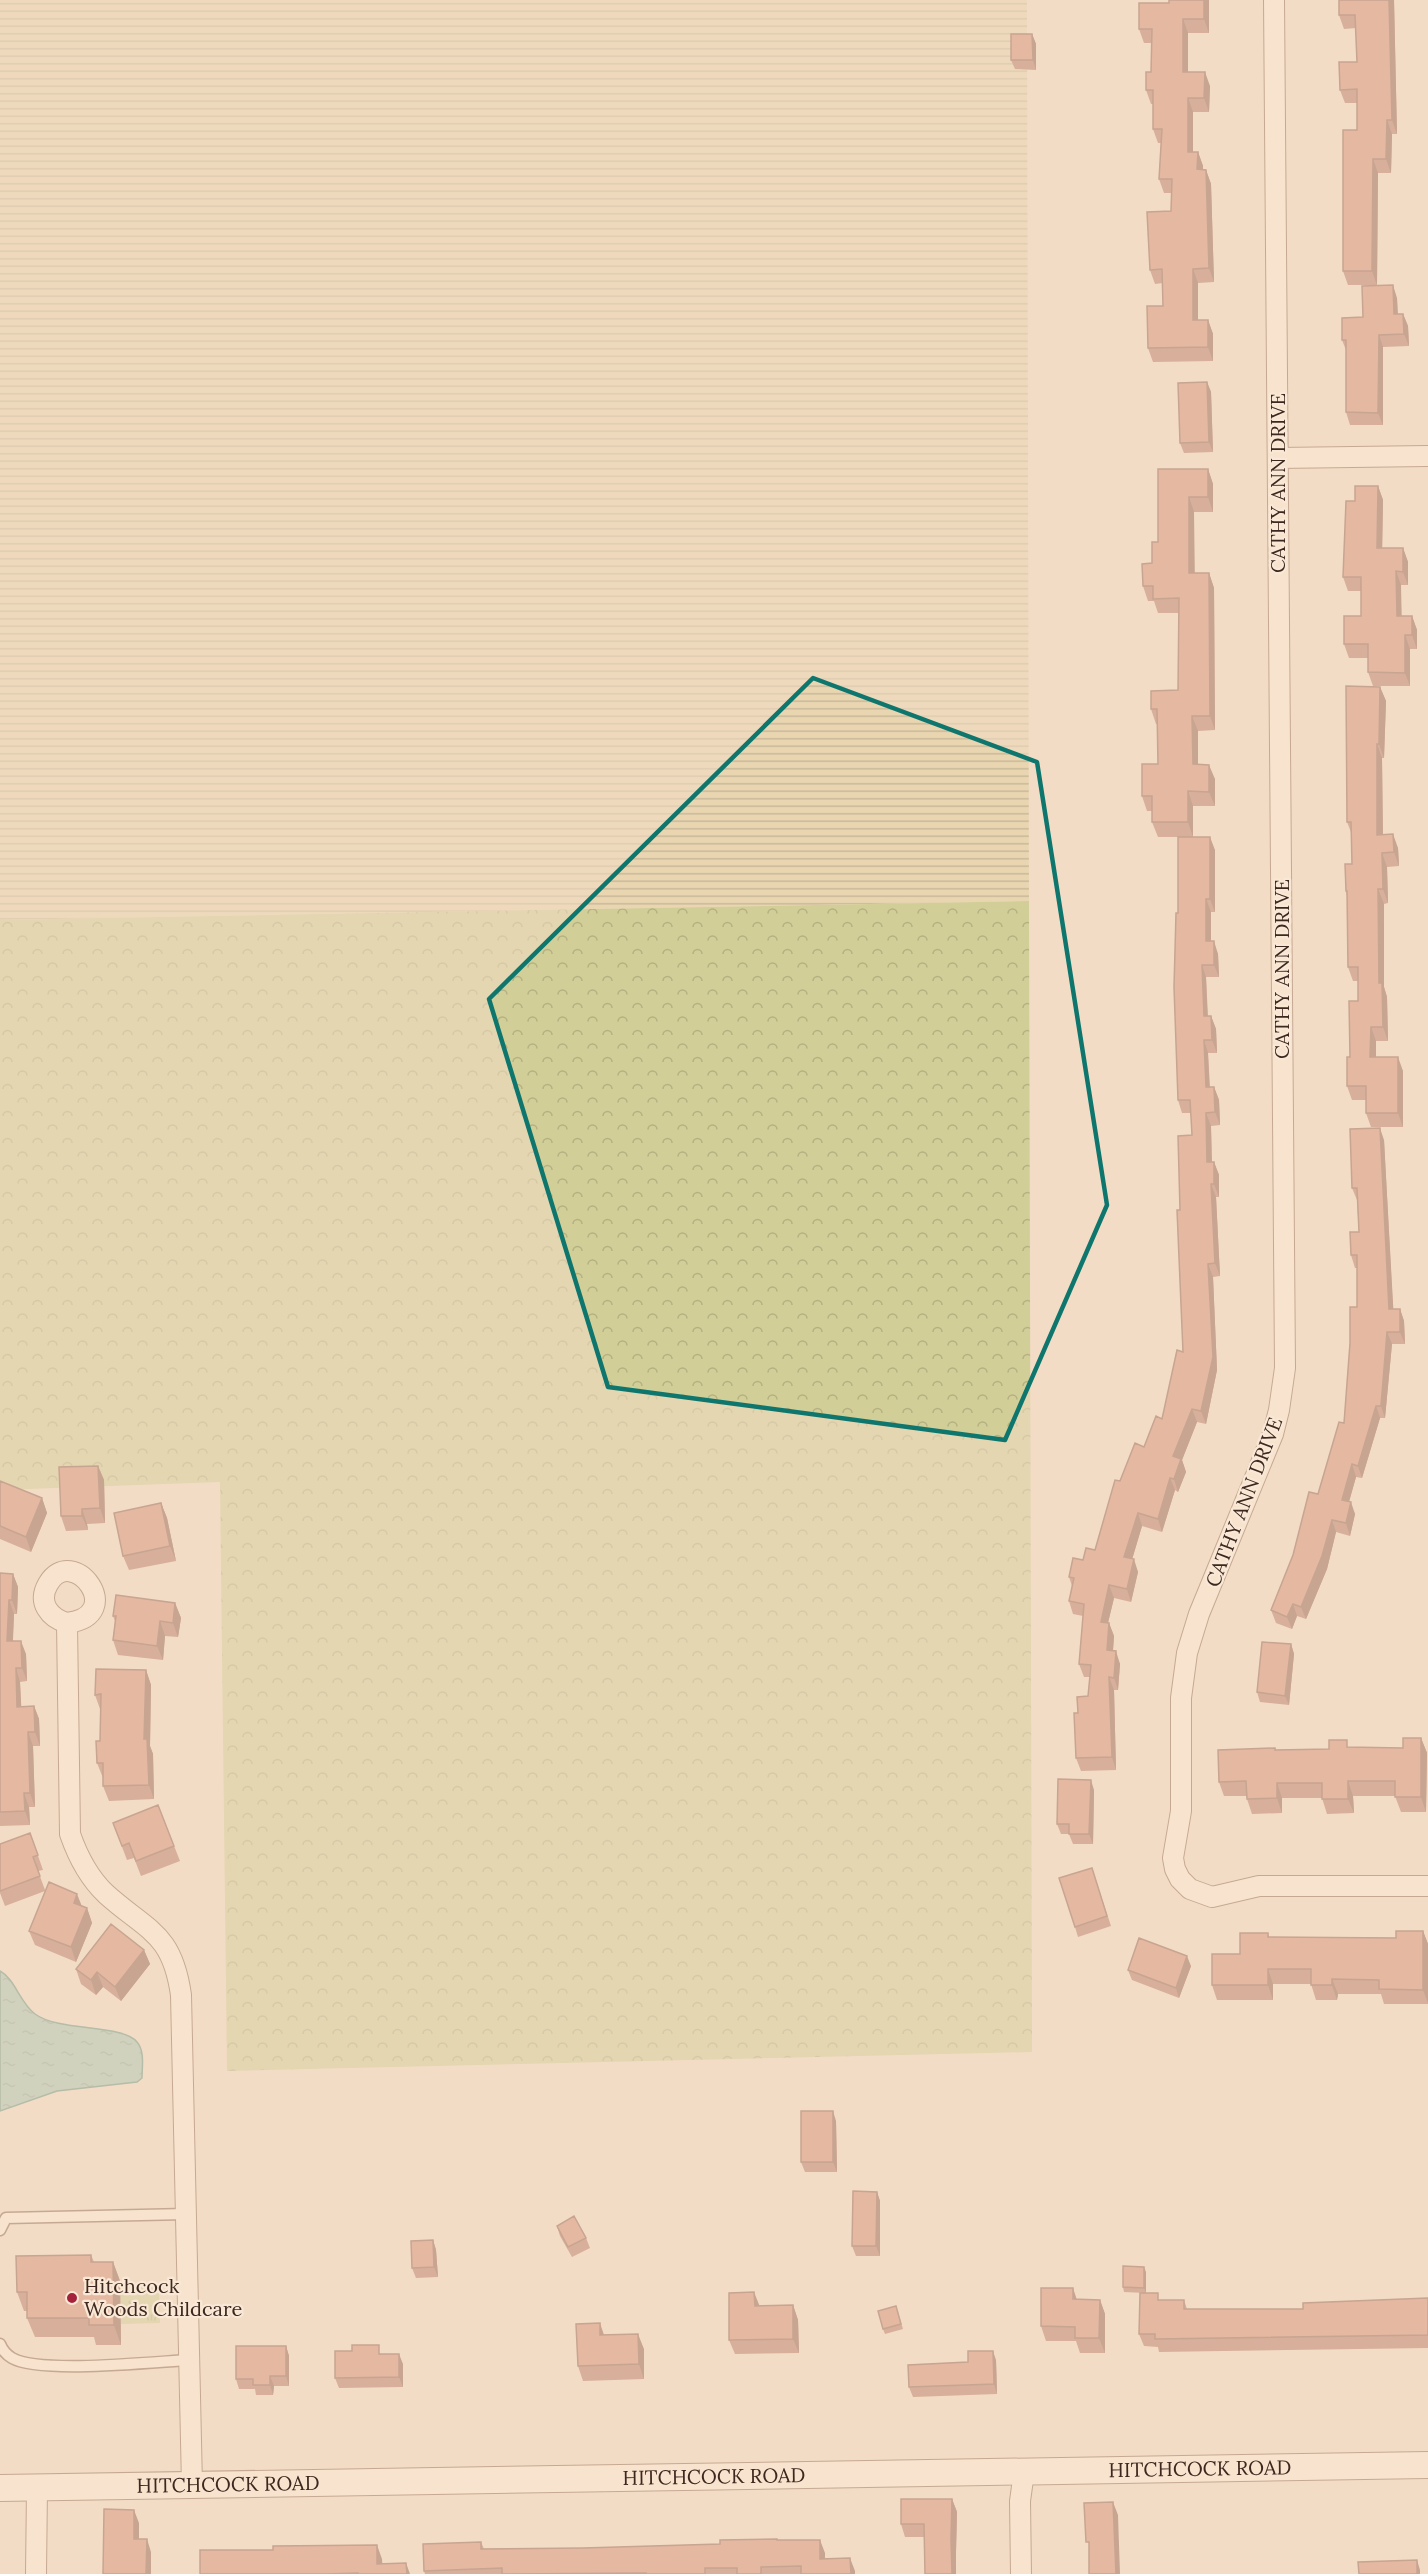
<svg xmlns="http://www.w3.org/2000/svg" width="1428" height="2574" viewBox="0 0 1428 2574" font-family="Lora,serif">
<defs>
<pattern id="farmland-rules" width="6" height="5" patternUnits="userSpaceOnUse" patternTransform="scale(1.5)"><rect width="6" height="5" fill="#e9d6b1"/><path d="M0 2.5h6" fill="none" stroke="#c9b898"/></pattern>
<pattern id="forest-crowns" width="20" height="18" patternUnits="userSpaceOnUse" patternTransform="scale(1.5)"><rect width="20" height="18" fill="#d2ce97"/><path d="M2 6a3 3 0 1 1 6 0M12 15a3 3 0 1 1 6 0" fill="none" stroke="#b5b182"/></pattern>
<pattern id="park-tufts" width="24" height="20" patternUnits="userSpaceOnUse" patternTransform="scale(1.5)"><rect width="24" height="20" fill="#d2ce97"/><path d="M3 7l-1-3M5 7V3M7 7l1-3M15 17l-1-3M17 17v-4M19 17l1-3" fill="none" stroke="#b5b182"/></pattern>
<pattern id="water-ripples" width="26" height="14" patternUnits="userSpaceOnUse" patternTransform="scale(1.5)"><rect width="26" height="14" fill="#a7c6b7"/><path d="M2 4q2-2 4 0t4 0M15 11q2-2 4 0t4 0" fill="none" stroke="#91aa9d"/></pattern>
</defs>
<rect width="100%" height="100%" fill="#f3dcc5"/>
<path fill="url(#farmland-rules)" d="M0,0H1027L1029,901L0,920Z"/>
<path fill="url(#forest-crowns)" d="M1029,901L1032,2052L227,2071L220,1482L0,1490V920Z"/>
<path fill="url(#park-tufts)" d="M120,2285L159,2288L160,2323L121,2324Z"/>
<path fill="url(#water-ripples)" stroke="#6c9583" stroke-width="1.5" d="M0,1971C15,1979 20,2003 35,2014C59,2032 123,2024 137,2042C145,2051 142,2067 142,2078L137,2082L57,2091L0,2111Z"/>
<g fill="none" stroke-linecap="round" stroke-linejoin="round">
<g stroke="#906b58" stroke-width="13">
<path id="service" d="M0,2230L6,2218L186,2214
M0,2344C2,2349 7,2355 12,2358C39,2374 153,2362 189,2360"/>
</g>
<g stroke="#906b58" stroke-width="22">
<path id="minor" d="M1274,0L1285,1368L1279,1410L1273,1434L1199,1614L1187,1653L1181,1698V1811L1173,1858L1175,1869L1180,1879L1190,1889L1212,1897L1259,1886H1428
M1278,458L1428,456
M67,1623C129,1615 72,1542 48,1584C37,1603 50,1618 67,1623L70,1834C78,1857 88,1877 106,1894C147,1931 172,1932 181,1995L192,2485
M36,2574L37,2488
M1021,2574L1020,2501L1024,2472"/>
</g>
<g stroke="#906b58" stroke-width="28">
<g id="tertiary">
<path id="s1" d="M0,2488L1428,2465"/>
</g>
</g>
<use href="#service" stroke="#fcebd9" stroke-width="10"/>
<use href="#minor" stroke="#fcebd9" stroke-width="20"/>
<use href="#tertiary" stroke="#fcebd9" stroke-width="26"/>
</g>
<path fill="#b67866" d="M1209,0V33H1188V72L1210,86L1209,112H1193V152H1198L1203,166V169L1206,170L1211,184L1214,282L1198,283V320H1208L1213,334V361L1153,362L1148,348L1163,306V283L1155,284L1150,270L1171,211L1172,193H1164L1159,179L1161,143H1158L1153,129V104H1151L1146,90L1151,72L1152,43H1144L1139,29L1169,3Z
M1339,0H1394L1397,134H1392L1391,173H1378L1377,285H1348L1343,271L1357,130V103H1345L1340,90L1357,62L1356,28L1344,29L1339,15Z
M1032,34L1036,44V70L1015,69L1011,60Z
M1397,298L1398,314H1403L1408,326L1409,346L1383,347V425H1350L1346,412V350L1342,340L1363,317Z
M1207,382L1211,392L1213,452L1184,453L1180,443Z
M1208,469L1213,484V512H1194V573H1209L1214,588L1215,730L1198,731V765L1215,779V806H1193V837L1215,850V912H1211V941L1218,954L1219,977H1206L1208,1016H1211L1216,1029L1217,1053H1208L1210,1087H1214L1219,1100L1220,1125L1211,1126L1212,1162H1214L1219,1175V1197H1216L1220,1276L1213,1277L1217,1370L1206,1424L1197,1422L1182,1460L1186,1472L1178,1492L1175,1490L1162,1532L1142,1526L1132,1559L1138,1572L1131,1602L1114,1598L1108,1623H1109L1114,1636L1113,1651L1120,1664L1118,1690H1114L1116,1770L1081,1771L1076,1758L1078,1713L1088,1696L1090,1677H1084L1079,1664L1083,1616L1073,1614L1069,1601L1072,1586L1069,1577L1083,1560L1095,1550L1120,1481L1162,1419L1183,1352L1180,1210L1192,1135L1191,1113H1182L1178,1100V913L1189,837H1158L1152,822V811H1147L1142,796L1158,764L1157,724H1156L1151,709L1178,690L1179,613H1158L1154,601H1148L1143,586L1152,563L1158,542Z
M1378,486L1383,500L1382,548H1403L1408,562V585H1401V616H1412L1417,630V649H1410V686H1373L1368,672V658H1349L1344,644L1361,616V591H1348L1343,577L1355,501Z
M1380,687L1386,701L1384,758H1382L1383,834L1398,848L1399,866L1387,867L1388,903L1384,904V987L1387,997L1388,1041H1376V1057L1403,1071V1127H1371L1366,1113V1100H1352L1347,1086L1358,1001V981H1353L1348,967L1347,896L1346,891L1352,864L1351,832L1347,822Z
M1384,1140L1393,1309H1400L1404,1321L1405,1344H1392L1385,1418H1380L1362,1478L1356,1477L1349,1502L1355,1514L1350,1536L1336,1532L1327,1569L1306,1619L1297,1616L1292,1629L1276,1623L1271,1610L1318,1494L1344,1423L1357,1307V1268H1355L1351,1255L1359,1232L1357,1200L1352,1188Z
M98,1466L104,1480L105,1523L87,1524L88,1530L66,1531L61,1516Z
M0,1481L42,1498L47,1513L31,1552L0,1539Z
M161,1503L167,1518L176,1561L129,1570L123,1556Z
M0,1573L13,1574L18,1587L17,1614H14L13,1641L26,1654L27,1681L20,1682L21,1706H34L39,1719L40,1746H33L35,1807H29L30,1825L0,1826Z
M175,1603L181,1618L178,1637L165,1636L163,1660L118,1655L113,1640L115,1621L113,1616Z
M1291,1644L1294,1654L1289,1705L1260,1702L1257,1692Z
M146,1670L151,1685L150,1746L153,1754L154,1799L109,1801L103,1786V1778L97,1763L100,1741V1709L95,1695Z
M1421,1738L1427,1753L1426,1812H1401L1395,1796H1353L1354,1813L1327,1814L1322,1798H1282V1813L1252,1814L1247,1799V1796H1224L1219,1782L1275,1748L1276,1750L1329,1749L1350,1747L1403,1748Z
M1094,1790L1093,1844H1073L1069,1834H1061L1057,1824Z
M158,1805L180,1861L141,1876L134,1858L127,1860L113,1823Z
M30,1833L43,1870L38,1871L45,1890L87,1908L92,1923L76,1962L35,1945L29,1931L45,1891L5,1906L0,1893V1844Z
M1092,1868L1111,1926L1078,1937L1075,1927Z
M1423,1931L1428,1944V2004H1384L1381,1994H1338L1337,2000H1316L1311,1984H1273V2000H1217L1212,1985L1268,1933L1269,1937L1396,1938Z
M144,1950L150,1964L121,2001L103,1987L96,1995L81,1984L76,1969Z
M1191,1966L1179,1998L1132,1980L1128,1970Z
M836,2121L837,2172H805L801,2162Z
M877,2192L880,2201V2256H856L852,2246Z
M557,2226L586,2238L590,2248L572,2257L560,2236Z
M433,2240L436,2250L438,2277L416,2278L412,2268Z
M91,2255L94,2262H113L120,2281L121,2345H96L94,2337H35L27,2318V2311H24L17,2292Z
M1146,2272V2293L1124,2292L1123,2287Z
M1428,2298V2348L1159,2352L1158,2347L1144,2346L1139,2334L1161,2300H1184L1187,2309H1303Z
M1077,2299L1100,2300L1105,2314V2353H1080L1076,2341H1046L1041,2326Z
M793,2305L798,2320L799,2353L735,2354L729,2340L759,2306Z
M896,2306L903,2329L885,2334L883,2329Z
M604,2335L644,2349V2379L583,2381L578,2366Z
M286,2346L289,2356V2386H274L273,2395H256L255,2389H239L236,2379Z
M382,2354L403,2364V2387L339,2388L335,2378Z
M996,2360L997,2394L913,2397L909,2387L968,2362Z
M952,2499L957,2512L956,2552L925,2537H905L901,2524Z
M777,2540L825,2553V2559L855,2571V2574H425L424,2571L481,2542L484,2549L583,2548L720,2544Z"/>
<path fill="#946253" d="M1204,0H1209V33L1204,19Z
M1389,0H1394L1397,134L1392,120Z
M1183,19L1188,33V86L1183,72Z
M1032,34L1036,44V70L1033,60Z
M1205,72L1210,86L1209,112L1204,98Z
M1188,98L1193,112V166L1188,152Z
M1387,120L1392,134L1391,173L1386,159Z
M1198,152L1203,166L1202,183L1197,169Z
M1373,159L1378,173L1377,285L1372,271Z
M1206,170L1211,184L1214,282L1209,268Z
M1193,269L1198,283V334L1193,320Z
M1393,285L1397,298L1398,327L1394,314Z
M1403,314L1408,326L1409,346L1404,334Z
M1208,320L1213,334V361L1208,347Z
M1379,335L1383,347V425L1378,413Z
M1207,382L1211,392L1213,452L1209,442Z
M1208,469L1213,484V512L1208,497Z
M1378,486L1383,500L1382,562L1377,548Z
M1189,497L1194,512L1195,588L1189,573Z
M1403,548L1408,562V585L1403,572Z
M1396,571L1401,585L1402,630L1397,616Z
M1209,573L1214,588L1215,730L1210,716Z
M1412,616L1417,630V649L1412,635Z
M1405,635L1410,649V686L1405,673Z
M1380,687L1386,701L1384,758L1379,744Z
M1192,716L1198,731V779L1193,764Z
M1377,744L1382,758L1383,849L1377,835Z
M1209,765L1215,779V806L1209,792Z
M1188,791L1193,806V837L1188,822Z
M1393,834L1398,848L1399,866L1394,852Z
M1210,837L1215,850V912L1210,899Z
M1382,853L1387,867L1388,903L1383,889Z
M1378,889L1384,904V987L1387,997L1388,1041L1383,1027L1379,983Z
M1206,899L1211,912V954L1206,941Z
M1214,941L1218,954L1219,977L1214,965Z
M1202,965L1206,977L1208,1029L1204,1016Z
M1211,1016L1216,1029L1217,1053L1212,1040Z
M1371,1027L1376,1041V1071L1370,1057Z
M1204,1040L1208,1053L1210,1100L1206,1087Z
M1398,1057L1403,1071V1127L1398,1113Z
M1214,1087L1219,1100L1220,1125L1215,1112Z
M1206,1113L1211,1126L1212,1175L1207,1162Z
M1380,1128L1384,1140L1394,1321L1389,1309Z
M1214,1162L1219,1175V1197L1214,1184Z
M1211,1184L1216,1197L1220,1276L1215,1263Z
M1208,1264L1213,1277L1217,1370L1206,1424L1201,1411Z
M1400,1309L1404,1321L1405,1344L1400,1332Z
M1387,1332L1392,1344L1385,1418L1381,1406Z
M1376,1406L1380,1418L1362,1478L1358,1466Z
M1192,1409L1197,1422L1182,1460L1186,1472L1178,1492L1174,1479L1173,1456Z
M1352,1464L1356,1477L1346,1512L1342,1500Z
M98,1466L104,1480L105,1523L100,1508Z
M1170,1478L1175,1490L1162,1532L1158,1519Z
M42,1498L47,1513L31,1552L26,1537Z
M1351,1502L1355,1514L1350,1536L1346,1523Z
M161,1503L167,1518L176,1561L170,1546Z
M82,1509L87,1524L88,1530L82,1516Z
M1138,1513L1142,1526L1129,1570L1124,1557Z
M1332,1520L1336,1532L1327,1569L1306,1619L1301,1607Z
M1134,1559L1138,1572L1131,1602L1127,1589Z
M13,1574L18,1587L17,1614L12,1600Z
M1109,1585L1114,1598L1105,1635L1101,1622Z
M9,1600L14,1614L12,1655L7,1641Z
M175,1603L181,1618L178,1637L173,1623Z
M1293,1604L1297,1616L1292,1629L1287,1617Z
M160,1621L165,1636L163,1660L157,1646Z
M1109,1623L1114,1636L1112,1663L1107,1650Z
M21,1641L26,1654L27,1681L22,1668Z
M1291,1644L1294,1654L1289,1705L1285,1696Z
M1116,1651L1120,1664L1118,1690L1114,1678Z
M16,1668L20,1682L22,1720L17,1707Z
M146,1670L151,1685L150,1746L153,1754L154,1799L149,1785L144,1739Z
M1109,1677L1114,1690L1116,1770L1112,1757Z
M34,1706L39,1719L40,1746L35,1732Z
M28,1732L33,1746L35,1807L30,1793Z
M1421,1738L1427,1753L1426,1812L1421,1797Z
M1091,1780L1094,1790L1093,1844L1089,1834Z
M1348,1781L1353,1796L1354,1813L1348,1799Z
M1277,1783L1282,1798V1813L1277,1798Z
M24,1793L29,1807L30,1825L25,1811Z
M77,1894L83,1909L74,1903Z
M87,1908L92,1923L76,1962L71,1947Z
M1423,1931L1428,1944V2003L1423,1990Z
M144,1950L150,1964L121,2001L115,1987Z
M1187,1956L1191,1966L1179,1998L1176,1988Z
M1268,1969L1273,1984V2000L1268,1985Z
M97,1972L103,1987L96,1995L91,1980Z
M1332,1979L1338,1994L1337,2000L1332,1985Z
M833,2111L836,2121L837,2172L833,2162Z
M877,2192L880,2201V2256L876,2246Z
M433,2240L436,2250L438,2277L434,2267Z
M113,2262L120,2281L121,2345L114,2325Z
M1144,2267L1146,2272V2293L1144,2288Z
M1073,2288L1078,2303L1073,2299Z
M754,2292L760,2307L755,2306Z
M1100,2300L1105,2314V2353L1099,2338Z
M793,2305L798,2320L799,2353L793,2339Z
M600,2323L605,2338L600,2335Z
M638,2334L644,2349V2379L639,2364Z
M286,2346L289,2356V2386L286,2376Z
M993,2351L996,2360L997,2394L994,2384Z
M399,2354L403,2364V2387L399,2377Z
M270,2376L274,2386L273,2395L270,2385Z
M952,2499L957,2512L956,2552V2574H952L951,2539Z
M1113,2502L1118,2515L1120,2574H1116Z
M134,2510L139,2523V2552L134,2539Z
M147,2539L151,2552V2574H146Z
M820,2540L825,2553V2571L820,2559Z
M377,2545L382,2559L383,2574L377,2564Z
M850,2558L855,2571V2574H851Z
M1417,2560L1420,2570V2574H1417Z
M406,2563L410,2574H407Z"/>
<path fill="#d48c77" stroke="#946253" stroke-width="1.5" d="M1169,0H1204V19H1183V72H1205L1204,98H1188V152H1198L1197,169L1206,170L1209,268L1193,269V320H1208V347L1148,348L1147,306H1163L1162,269L1150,270L1147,212L1171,211L1172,179H1159L1162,129H1153V90H1146V72H1151L1152,29H1139V3H1169Z
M1339,0H1389L1392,120H1387L1386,159H1373L1372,271H1343V130H1357V89L1340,90L1339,62H1357L1355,15H1339Z
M1011,34H1032L1033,60H1011Z
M1393,285L1394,314H1403L1404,334L1379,335L1378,413L1346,412V340H1342V318L1363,317L1362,286Z
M1207,382L1209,442L1180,443L1178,383Z
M1158,469H1208V497H1189V573H1209L1210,716H1192L1193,764L1209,765V792L1188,791V822H1152V796H1142V764H1158L1157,709H1151V691L1178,690L1179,598L1153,599V586H1143L1142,564L1152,563V542H1158Z
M1355,486H1378L1377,548H1403V572L1396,571L1397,616H1412V635H1405V673L1368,672V644H1344V616H1361V577H1343L1346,501H1355Z
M1346,686L1380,687L1379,744H1377V835L1393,834L1394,852L1382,853L1383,889H1378L1379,983H1382L1383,1027H1371L1370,1057H1398V1113H1366V1086H1347V1057H1350L1349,1001H1358V967H1348L1347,891H1346L1345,864H1352L1351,822H1347Z
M1178,837H1210V899H1206V941H1214V965H1202L1204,1016H1211L1212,1040H1204L1206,1087H1214L1215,1112L1206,1113L1207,1162H1214V1184H1211L1215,1263L1208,1264L1213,1357L1201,1411L1192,1409L1173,1456L1181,1459L1174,1479L1170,1478L1158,1519L1138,1513L1124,1557L1134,1559L1127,1589L1109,1585L1101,1622L1109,1623L1107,1650L1116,1651L1114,1678L1109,1677L1112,1757L1076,1758L1074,1713H1078L1077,1697L1088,1696L1091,1665L1079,1664L1084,1604L1069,1601L1074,1578L1069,1577L1073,1558L1083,1560L1086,1548L1095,1550L1115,1480L1120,1481L1135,1443L1144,1447L1156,1416L1162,1419L1177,1350L1183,1352L1177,1210H1180L1178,1136L1192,1135L1190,1100H1178L1174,987L1176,913H1178Z
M1380,1128L1389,1309H1400V1332H1387L1381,1406H1376L1358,1466L1352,1464L1342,1500L1351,1502L1346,1523L1332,1520L1322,1556L1301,1607L1293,1604L1287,1617L1271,1610L1293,1555L1309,1492L1318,1494L1339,1422L1344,1423L1350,1343V1307H1357V1255H1351L1350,1232H1359L1357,1188H1352L1350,1129Z
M98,1466L100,1508L82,1509V1516H61L59,1467Z
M0,1481L42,1498L26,1537L0,1526Z
M161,1503L170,1546L123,1556L114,1513Z
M0,1573L13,1574L12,1600H9L7,1641H21L22,1668H16L17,1707L34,1706L35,1732H28L30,1793H24L25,1811L0,1812Z
M116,1595L175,1603L173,1623L160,1621L157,1646L113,1640L116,1616H113Z
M1262,1642L1291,1644L1285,1696L1257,1692Z
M96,1669L146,1670L144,1739H147L149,1785L103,1786V1763H97L96,1741H100L101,1694L95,1695Z
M1403,1738H1421V1797H1395V1781H1348V1799H1322V1783H1277V1798L1247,1799L1246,1781L1219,1782L1218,1750L1275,1748V1750L1329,1749V1740H1347V1747L1403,1748Z
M1058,1779L1091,1780L1089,1834H1069V1824H1057Z
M158,1805L174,1846L136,1861L129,1843L122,1846L113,1823Z
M30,1833L38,1855L33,1857L40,1876L0,1891V1844Z
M1092,1868L1107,1916L1075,1927L1059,1878Z
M49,1882L77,1894L74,1903L87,1908L71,1947L29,1931Z
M111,1924L144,1950L115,1987L97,1972L91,1980L76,1969Z
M1396,1931H1423V1990L1379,1989V1980L1332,1979V1985H1311V1969H1268V1985H1212V1954H1240V1933H1268V1937L1396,1938Z
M1139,1938L1187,1956L1176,1988L1128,1970Z
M801,2111H833V2162H801Z
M853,2191L877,2192L876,2246H852Z
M574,2216L586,2238L568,2247L557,2226Z
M433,2240L434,2267L412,2268L411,2241Z
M91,2255V2262H113L114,2325H89V2318H27V2292H17L16,2256Z
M1123,2266L1144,2267V2288L1123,2287Z
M1041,2288H1073V2299L1100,2300L1099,2338H1075V2327L1041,2326Z
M754,2292L755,2306L793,2305V2339L729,2340V2293Z
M1140,2293H1158V2300H1184V2309H1303V2303L1428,2298V2335L1155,2339V2334H1139Z
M896,2306L901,2324L883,2329L878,2311Z
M600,2323V2335L638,2334L639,2364L578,2366L576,2324Z
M352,2345H379V2354H399V2377L335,2378V2351H352Z
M236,2346H286V2376H270V2385H253V2379H236Z
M968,2351H993L994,2384L909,2387L908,2365L968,2362Z
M901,2499H952L951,2539L952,2574H925L924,2524H901Z
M1113,2502L1116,2574H1089V2542H1086L1084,2503Z
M104,2509L134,2510V2539H147L146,2574H103Z
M777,2539V2540H820V2559L850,2558L851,2574H801V2566L761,2567V2574H737V2568H705V2574H646V2573L502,2574V2568L424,2571L423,2544L481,2542V2549L583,2548L720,2544V2540Z
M377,2545V2564L406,2563L407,2574H358V2573L326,2574H200V2550H273V2546Z
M1417,2560V2574H1359L1358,2562Z"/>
<path d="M0 0H1428V2574H0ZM813,678L1037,762L1107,1205L1005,1440L608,1387L489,999Z" fill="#f3dcc5" fill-opacity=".55" fill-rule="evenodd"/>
<path fill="none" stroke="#0f766e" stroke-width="4.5" stroke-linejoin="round" d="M813,678L1037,762L1107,1205L1005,1440L608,1387L489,999Z"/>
<circle fill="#a5223c" stroke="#f9e8d5" stroke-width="2" cx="72" cy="2298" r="6"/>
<g text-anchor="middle" stroke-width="4.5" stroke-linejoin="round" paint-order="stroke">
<g font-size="20" fill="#3e271e" stroke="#f9e8d5">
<text transform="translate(1278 483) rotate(-90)" y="7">CATHY ANN DRIVE</text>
<text transform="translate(1282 969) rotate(-90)" y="7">CATHY ANN DRIVE</text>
<text transform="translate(1244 1502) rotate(-69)" y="7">CATHY ANN DRIVE</text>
<text dy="7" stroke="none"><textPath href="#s1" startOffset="1200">HITCHCOCK ROAD</textPath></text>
<text dy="7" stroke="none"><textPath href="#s1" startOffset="714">HITCHCOCK ROAD</textPath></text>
<text dy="7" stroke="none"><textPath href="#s1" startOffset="228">HITCHCOCK ROAD</textPath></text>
</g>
<g font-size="20" fill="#3e271e" stroke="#f9e8d5" text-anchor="start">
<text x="84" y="2293">Hitchcock<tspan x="84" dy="23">Woods Childcare</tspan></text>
</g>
</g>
</svg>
